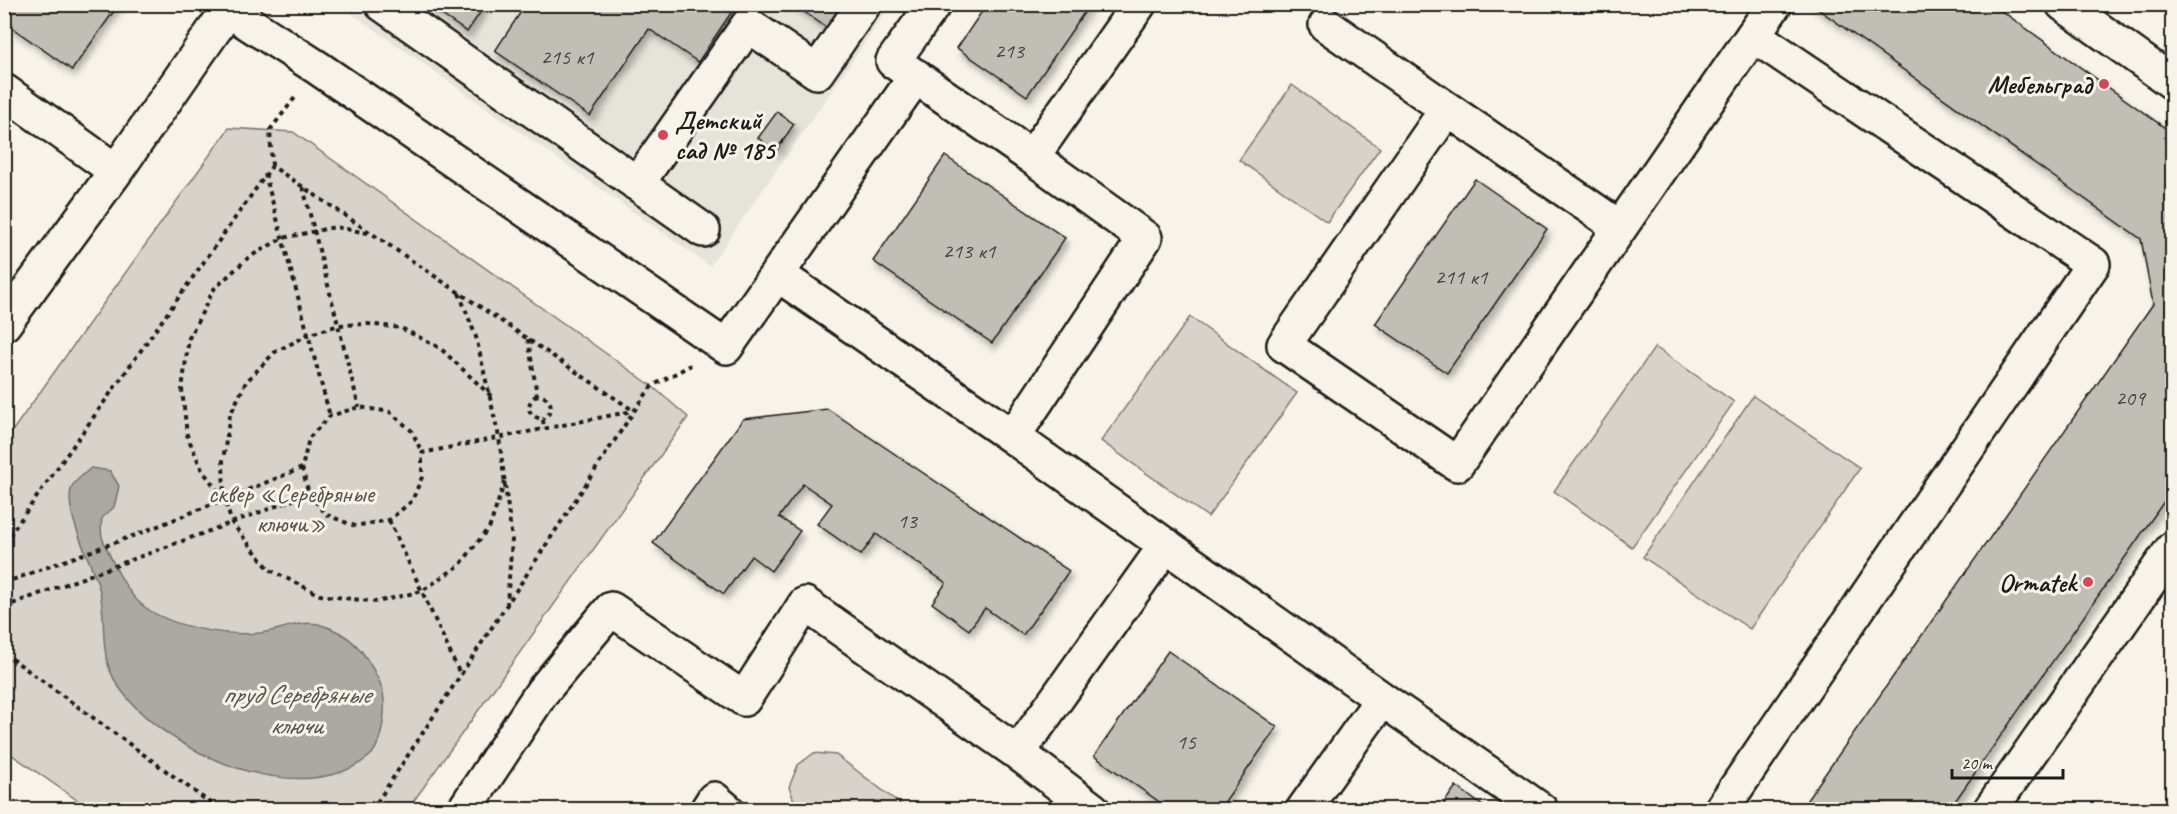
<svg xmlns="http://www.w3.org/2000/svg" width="2177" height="814" viewBox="0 0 2177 814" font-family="Caveat,sans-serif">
<defs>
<filter id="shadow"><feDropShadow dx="3.5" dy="6" stdDeviation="3" flood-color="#0004"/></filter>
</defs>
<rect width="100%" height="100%" fill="#f7f3e8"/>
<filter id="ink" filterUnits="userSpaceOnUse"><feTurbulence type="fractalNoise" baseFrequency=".0167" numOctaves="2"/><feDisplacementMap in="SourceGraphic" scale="12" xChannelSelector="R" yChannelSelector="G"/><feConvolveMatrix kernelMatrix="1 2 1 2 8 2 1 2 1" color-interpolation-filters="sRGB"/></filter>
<g filter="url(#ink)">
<path fill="#e6e3d9" d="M340,5H891L710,266Z"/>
<path fill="#d7d3cb" stroke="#7a7874" stroke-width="1.5" d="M1292,85L1380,148L1327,222L1239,160Z
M229,128L293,132L652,386L688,417L408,809H90L5,750V441Z
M1190,317L1297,393L1208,517L1101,441Z
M1655,347L1734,402L1632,547L1554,491Z
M1753,396L1860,468L1750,629L1643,557Z
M814,753L836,755L907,809H797L789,787L798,765Z"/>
<path fill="#aca9a2" stroke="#72716c" stroke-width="1.5" d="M91,468L110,471L119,486L114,507L102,518C99,538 104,542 112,560C119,575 131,598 146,608C175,628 225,636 260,633C278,631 300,620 318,624C352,633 366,653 380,683C388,700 384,738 372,754C305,814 162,754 117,684C97,654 108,620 99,588C93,564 60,507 73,485C77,479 85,473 91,468Z"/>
<path fill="#c0beb5" stroke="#1c1c1c" stroke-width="1.5" filter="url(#shadow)" d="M4,4H119L72,70L4,22Z
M426,4H486L467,32Z
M526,4H737L698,62L649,29L590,116L495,51Z
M793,4H848L830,30Z
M987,4H1090L1027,96L957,48Z
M1811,4H1992L2172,133V490L1949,810H1800L2153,304L2141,239Z
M777,112L794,124L776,151L758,138Z
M945,156L1065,238L992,343L873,261Z
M1475,179L1547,229L1447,373L1375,324Z
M828,409L1069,571L1023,635L985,608L969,630L932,603L946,583L876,534L861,555L817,524L832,504L803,484L779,517L800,531L771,571L751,556L724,594L653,543L743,419Z
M1168,651L1277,727L1219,810H1171L1094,756Z
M1456,786L1488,810H1439Z"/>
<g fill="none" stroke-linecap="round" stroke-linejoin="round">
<g stroke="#1c1c1c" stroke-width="38">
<path id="minor" d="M382,4L703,230
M934,4L893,61L1032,157L1139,4
M2063,4L2172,82
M228,10L318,68L726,347L916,76
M1326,25L1447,109
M4,91L116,171
M637,184L748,25L817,72L864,4
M1619,227L1447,109L1284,345L1457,464L1753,35
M777,274L1013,437L1145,238L1032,157
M4,324L116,171L228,10L229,4
M1013,437L1382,699L1303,810
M1382,699L1541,810
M1018,753L1093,810
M464,810L542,692L611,609L744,699L805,604L1018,753L1166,545
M707,810L714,799L727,810
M1721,810L2093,264L1753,35L1775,4
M1990,810L2172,549"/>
</g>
<path stroke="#1c1c1c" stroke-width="4" stroke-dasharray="4.5 4.5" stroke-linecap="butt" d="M272,166L270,130L297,95
M265,174L330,416
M303,187L359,407
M459,293L476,337L499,437L512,540L507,603
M528,339L537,395C552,396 556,411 543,419
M537,395C524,404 527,417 543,419L544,429
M491,396L440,348L401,328L368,324L339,325L308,335L275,352L246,382L230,415L223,460L224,499L232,523L270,570L320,595L377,602L422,591L460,565L490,526L505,481
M302,468L309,494L327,515L355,526L389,520L412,501L422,477V453L633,411
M224,499L202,470L187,435L182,389L189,338L214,289L249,257L283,238L335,227L368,233
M389,520L460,674
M4,543L272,166L634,411
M4,583L138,534L302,468L309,438L330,416L359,407L390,412L412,431L422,453
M4,607L309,494
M4,653L220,810
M372,810L634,411L652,386L691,365"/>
<use href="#minor" stroke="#f7f3e8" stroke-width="33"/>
</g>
</g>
<g fill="#d1495b" stroke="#f7f3e8" stroke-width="2">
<circle cx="2104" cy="84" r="6"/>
<circle cx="663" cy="135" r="6"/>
<circle cx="2088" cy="582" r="6"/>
</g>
<g text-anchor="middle" stroke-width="6" stroke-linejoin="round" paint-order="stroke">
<g font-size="22" fill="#454442">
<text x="1009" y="58">213</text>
<text x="567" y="64">215 к1</text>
<text x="969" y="258">213 к1</text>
<text x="1461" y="284">211 к1</text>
<text x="2130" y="405">209</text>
<text x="907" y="528">13</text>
<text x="1186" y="749">15</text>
</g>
<g font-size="26" font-weight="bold" fill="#1c1c1c" stroke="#f7f3e8" text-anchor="end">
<text x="2092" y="93">Мебельград</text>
<text x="675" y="129" text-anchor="start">Детский<tspan x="675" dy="30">сад № 185</tspan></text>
<text x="2076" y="591">Ormatek</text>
</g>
<g font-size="26" fill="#545351" stroke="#f7f3e8">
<text x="291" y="502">сквер «Серебряные<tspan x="291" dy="30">ключи»</tspan></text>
</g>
<g font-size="27" font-style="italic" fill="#565452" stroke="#f7f3e8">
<text x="296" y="703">пруд Серебряные<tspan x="296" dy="31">ключи</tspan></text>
</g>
</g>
<rect width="2177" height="814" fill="none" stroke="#f7f3e8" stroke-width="24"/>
<rect x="12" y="12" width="2153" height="790" fill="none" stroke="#1c1c1c" stroke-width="2" filter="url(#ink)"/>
<path d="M1952 769v9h111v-9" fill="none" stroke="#1c1c1c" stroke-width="3"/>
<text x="1961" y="769" font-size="18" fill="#1c1c1c" stroke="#f7f3e8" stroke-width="4.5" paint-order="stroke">20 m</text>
</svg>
